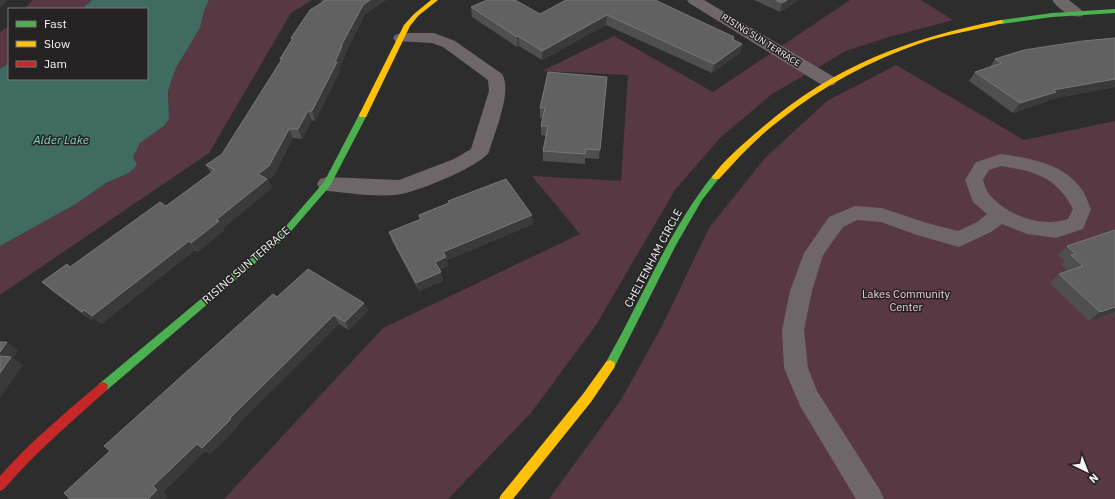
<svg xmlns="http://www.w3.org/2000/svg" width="1115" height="499" viewBox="0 0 1115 499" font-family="'IBM Plex Sans',sans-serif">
<rect width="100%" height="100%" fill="#2d2d2d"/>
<path fill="#583843" d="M33,0H92L82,9H24Z
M209,0H312L291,13L209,153L0,295V246L76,204L106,183L129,173L132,157L140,143L164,126L169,119L168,91L176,68L200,28L204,11Z
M850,0H921L953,20L889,37L846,51L772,94L720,138L675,190L596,325L531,413L448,499H224L383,328L580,234L532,176L621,181L628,75L542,71L614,36L713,92Z
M9,25V63L0,69V33Z
M896,65L1024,140L1115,121V499H549L621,400L662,326L709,228L765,158L827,101Z"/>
<path fill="#406b61" d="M92,0H209L204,11L200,28L176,68L168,91L169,119L164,126L140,143L133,157L137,165L129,173L106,183L76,204L0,246V69L9,63V79H147V9H82Z"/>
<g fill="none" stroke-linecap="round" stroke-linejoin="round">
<path fill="#6f6669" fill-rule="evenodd" d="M1001,154C1028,158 1061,163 1080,187C1085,193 1088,202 1091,209L1083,229L1056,238L1027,234L1002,224L991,232L959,247L917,235L881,222L857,220L843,227L823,255L812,291L804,330L808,368L817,391L880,490L884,499H856L800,406L784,368L782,330L790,291L804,253L829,217L855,206L882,208L927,223L958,231L977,222L987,214L973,202L965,180L976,162ZM1001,166C1034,171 1057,177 1073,209L1068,219C1041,228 1008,216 989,194C986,191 985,185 983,180L989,170Z"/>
<path fill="#6f6669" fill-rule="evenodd" d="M687,0H704L834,77L837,81L834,85L828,86L822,85L689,3Z
M1052,0H1069L1085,13L1082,16C1072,19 1058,9 1052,0Z
M401,33H434L455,41L502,74C513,91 494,134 489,152C479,167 419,191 401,194C379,198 349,193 327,191L320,189L317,184L320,179L327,177L399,180L454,159L471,149L489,91L488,80L443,47L432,43L395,41L393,38L395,35Z"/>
<path fill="#4caf50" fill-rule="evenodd" d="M1115,9V13L1052,17L1001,24L998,22L1001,20L1052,13Z
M360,113H366L367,115L330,186L286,237L107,390L103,392L99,390L98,387L99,384L280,233L324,182Z
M716,174L720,177L702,200L676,245L614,368L610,370L606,368L605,365L606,362C642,299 668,232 713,175Z"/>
<path fill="#ffc107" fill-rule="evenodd" d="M431,0H438L418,16L410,26L367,115L366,117H360L359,115L404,25L414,14Z
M1001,20L1004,22L1003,23C976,30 948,34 921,43C870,61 822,86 780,120C757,137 738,158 719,179H713L712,177C723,161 742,145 757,132C831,67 905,39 1001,20Z
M610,360L614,362L615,365L614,368L591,402L513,499H499L501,495L583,394L606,362Z"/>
<path fill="#c62828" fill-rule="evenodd" d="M103,382L107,384L108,387L107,390C71,422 35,453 4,489L0,491V476C30,442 65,413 99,384Z"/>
</g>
<path fill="#504f4f" d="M321,0H386L365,14L345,54V56L339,68L340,71L315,121L312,120L302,139L293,138L274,175L268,180L272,188L223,228L224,230L198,252L195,250L101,324L94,318L91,320L52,291L42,282L70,267L166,206L211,173L206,165L222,154L281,61L280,59L292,40L291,38L322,3Z
M566,0L734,37V40L742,44L740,53L712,73L606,25L542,60L519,46L517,47L472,17L471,7L540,14Z
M754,0H799L780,12Z
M1115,38V87L1051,99L1048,101L1013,113L969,81L975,72L990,67L995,59Z
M606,86L599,159L585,158V164L543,161V151L546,136L541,135V126L543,118H540V108Z
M448,201L533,224L447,260L448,266L439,270L443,281L419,291L392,241L389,232L420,220L419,215L448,203Z
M1115,230V315L1113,313L1089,321L1050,283L1059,274L1068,271L1061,264L1065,261L1058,255L1067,246Z
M277,297L364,303L368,311L349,330L339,324L237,425L238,426L210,454L205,451L163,492L167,496L164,499H70Z"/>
<path fill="#3b3a3a" d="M0,0H8L0,8Z
M370,0H386L365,14L345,54V56L339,68L340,71L315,121L312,111L335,62L341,46L363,5Z
M787,0H799L780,12L782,3Z
M607,15L606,25L542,60V51Z
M518,36L519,46L517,47V37Z
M742,44L740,53L712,73L714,64Z
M1115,79V87L1051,99L1048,101L1013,113L1020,103L1053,90Z
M308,111L312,120L302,139L298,129Z
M289,129L293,138L274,175L268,180L272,188L223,228L224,230L198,252L191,243L216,220L258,174Z
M532,215L533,224L447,260L448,266L437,271L435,262L443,252Z
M189,241L195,250L101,324L92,316Z
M441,272L443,281L419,291L416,283Z
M364,303L368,311L349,330L345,322Z
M1115,307V311L1113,313L1089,321L1100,312Z
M84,310L94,318L91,320L82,312Z
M334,315L339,324L237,425L238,426L210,454L202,448L230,418Z
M7,342L18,350L13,358L23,365L0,398V352Z
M197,444L205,451L163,492L167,496L164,499H148L153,486Z"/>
<path fill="#626161" stroke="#797878" d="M326,0H370L363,5L341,46H342L335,62H337L312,111H308L298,129H289L269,166L258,174L267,179L216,220L219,221L191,243L189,241L92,316L84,310L82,312L42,282L67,264L70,267L160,202L166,206L215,170L206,165L222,154L282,59H280L293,38H291L310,10Z
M487,0H515L540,14L566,0H655L734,37L732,39L742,44L714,64L607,15L542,51L518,36L517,37L471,7Z
M776,0H787L782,3Z
M1115,38V79L1053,90L1056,92L1020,103L975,72L1002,63L995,59L1024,50L1083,41Z
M548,72L607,77L600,150L586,149L585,154L543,151L548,126H541L545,108H540Z
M506,179L532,215L443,252L446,257L435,262L441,272L416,283L389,232L421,219L419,215L449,203L448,201Z
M1115,230V307L1100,312L1059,274L1083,266L1071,255L1076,254L1067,246Z
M308,269L364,303L345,322L334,315L230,418L231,419L202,448L197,444L153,486L157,490L148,499H70L64,493L110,451L104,446L273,294L277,297Z
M0,342H7L0,352Z
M0,356L11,357L0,373Z"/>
<g text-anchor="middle" stroke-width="3" stroke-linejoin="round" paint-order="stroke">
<g font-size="9" fill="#f6f4f5" stroke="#242223">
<text transform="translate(761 40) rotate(32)" y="3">RISING SUN TERRACE</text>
</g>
<g font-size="11" fill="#f6f4f5" stroke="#242223">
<text transform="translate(653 258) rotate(-62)" y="4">CHELTENHAM CIRCLE</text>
<text transform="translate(246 265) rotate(-41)" y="4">RISING SUN TERRACE</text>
</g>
<g font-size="11" fill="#f6cbd7" stroke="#242223">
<text x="906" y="298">Lakes Community<tspan x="906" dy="13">Center</tspan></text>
</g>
<g font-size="12" font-style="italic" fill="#83d4c1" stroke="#242223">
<text x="61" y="144">Alder Lake</text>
</g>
</g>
<rect x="8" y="8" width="140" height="72" fill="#242223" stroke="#787677"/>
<rect x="16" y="21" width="20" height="6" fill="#4caf50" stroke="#787677"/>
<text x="44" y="28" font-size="12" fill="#f6f4f5">Fast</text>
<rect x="16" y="41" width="20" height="6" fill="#ffc107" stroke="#787677"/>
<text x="44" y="48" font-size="12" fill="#f6f4f5">Slow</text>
<rect x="16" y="61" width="20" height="6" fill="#c62828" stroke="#787677"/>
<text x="44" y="68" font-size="12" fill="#f6f4f5">Jam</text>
<g transform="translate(1087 471) rotate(137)" stroke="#242223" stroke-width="3" paint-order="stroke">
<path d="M0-3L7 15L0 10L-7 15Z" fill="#f6f4f5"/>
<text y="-6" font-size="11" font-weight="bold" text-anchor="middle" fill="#f6f4f5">N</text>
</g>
</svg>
